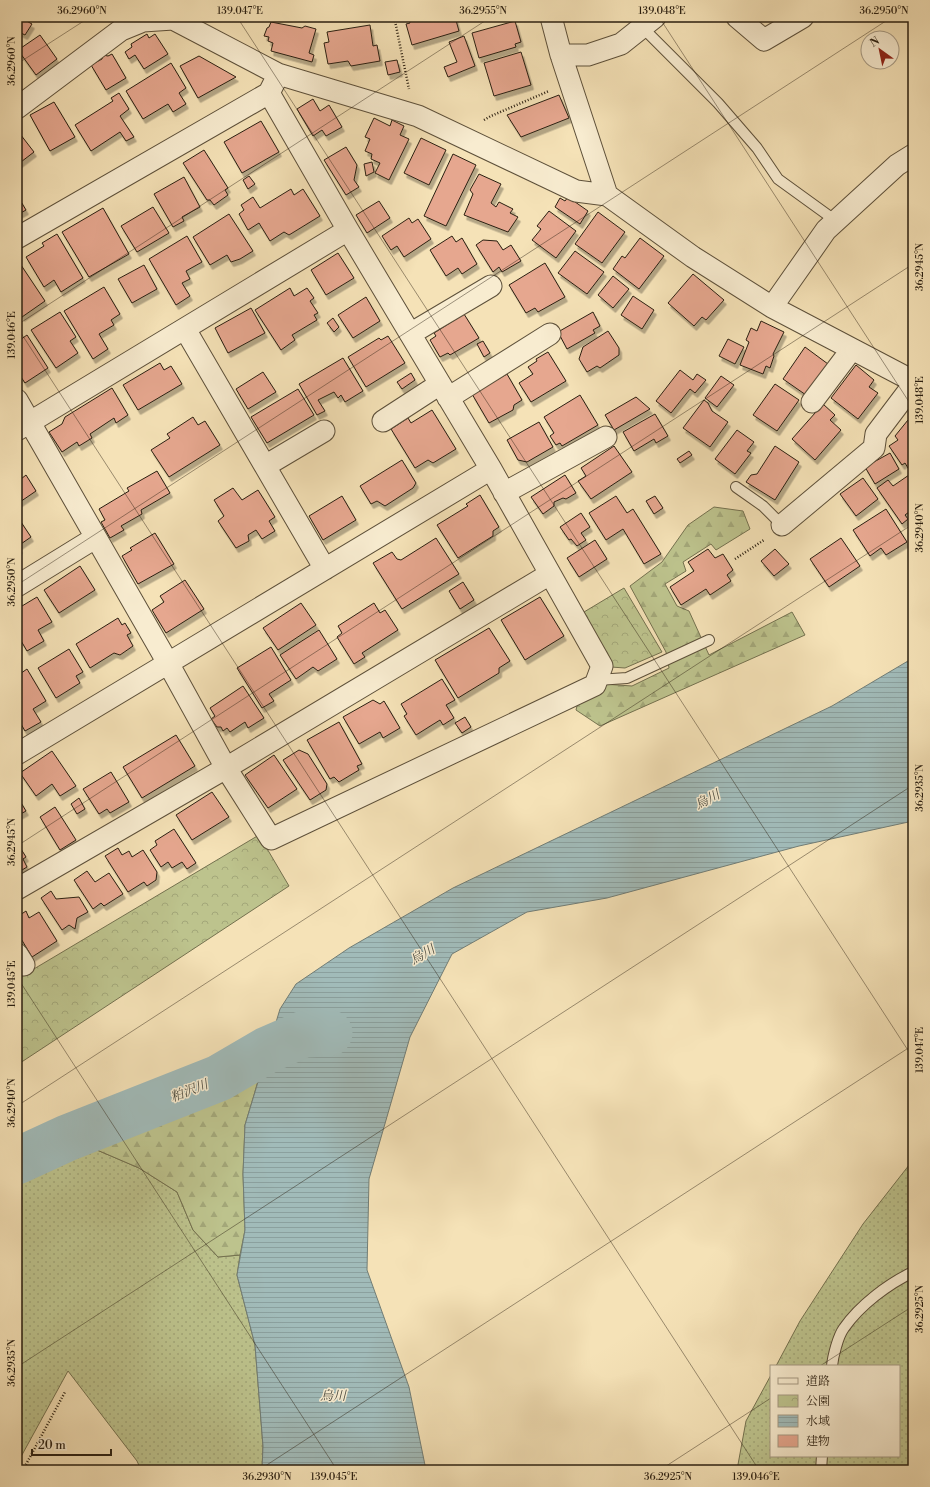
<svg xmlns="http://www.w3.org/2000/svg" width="930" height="1487" viewBox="0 0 930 1487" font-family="'Libre Bodoni','Noto Serif JP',serif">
<defs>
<pattern id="grass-dots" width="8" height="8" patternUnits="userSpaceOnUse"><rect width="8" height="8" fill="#bdc38d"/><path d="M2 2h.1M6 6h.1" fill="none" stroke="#a3a779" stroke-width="1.8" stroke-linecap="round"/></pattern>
<pattern id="forest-firs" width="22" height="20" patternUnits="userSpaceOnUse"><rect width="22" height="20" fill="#bdc38d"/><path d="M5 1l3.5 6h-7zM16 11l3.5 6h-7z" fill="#a3a779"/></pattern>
<pattern id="park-crowns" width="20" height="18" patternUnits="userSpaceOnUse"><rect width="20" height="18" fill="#bdc38d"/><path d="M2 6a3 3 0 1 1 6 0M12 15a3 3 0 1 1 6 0" fill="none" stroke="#a3a779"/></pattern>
<pattern id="water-rules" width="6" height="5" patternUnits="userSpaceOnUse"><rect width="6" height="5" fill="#a1bbb9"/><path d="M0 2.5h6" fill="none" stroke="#8ba09e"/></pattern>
<filter id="shadow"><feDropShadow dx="2.5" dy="4.5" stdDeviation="0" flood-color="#0004"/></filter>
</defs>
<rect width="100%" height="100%" fill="#f5e2b7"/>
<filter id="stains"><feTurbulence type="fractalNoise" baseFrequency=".005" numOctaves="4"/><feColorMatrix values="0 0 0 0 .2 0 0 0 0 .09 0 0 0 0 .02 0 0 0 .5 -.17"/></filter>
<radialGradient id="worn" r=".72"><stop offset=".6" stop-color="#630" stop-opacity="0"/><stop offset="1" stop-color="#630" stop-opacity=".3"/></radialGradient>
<path fill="url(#grass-dots)" stroke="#74714f" d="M83,1144L139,1168L177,1192L193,1230L218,1257L240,1255L237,1275L255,1345L263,1446L262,1470H141L137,1461L68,1371L17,1464V1182Z
M913,1160V1470H737L746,1421L771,1375V1456H899V1366H776L800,1321L863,1224Z"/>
<path fill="url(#forest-firs)" stroke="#74714f" d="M714,507L743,511L750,529L716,550L711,544L683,562L686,571L665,584L677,606L689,611L709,655L792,612L805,635L600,726L576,710L578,702L603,684L632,686L669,668L666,652L630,586L662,562L688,525Z
M263,1063L254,1095L245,1125L243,1174L245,1230L240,1255L218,1257L193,1230L177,1192L139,1168L83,1144L147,1113Z"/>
<path fill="url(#park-crowns)" stroke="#74714f" d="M624,588L662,652L625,668L611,667L584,612Z
M259,835L289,886L17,1065V979Z"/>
<path fill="url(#water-rules)" stroke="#717d76" d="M913,658V821L799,846L607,898L527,912L452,954L410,1037L369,1179L367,1270L409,1387L426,1470H262L263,1446L255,1345L237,1275L245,1230L243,1174L245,1125L280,1009L296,984L349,948L453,888L832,706Z"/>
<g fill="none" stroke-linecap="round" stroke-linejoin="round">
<path stroke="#a1bbb9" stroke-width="47" d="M17,1161L67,1138L219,1078L267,1050L304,1034L329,1033"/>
</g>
<path fill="#e6a78f" stroke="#2a1f11" filter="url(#shadow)" d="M408,17H455L459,31L412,45L406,24L410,23Z
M21,18L32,24L25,35L17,31V25Z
M515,21L521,42L515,44L516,47L479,58L472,33Z
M271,22L302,28L305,26L316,29L309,53L314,55L312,62L271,51L273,43L268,41L269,37L264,36L267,28L269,27Z
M370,25L373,46L377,45L380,61L351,66L348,61L328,64L324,43L329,42L327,32Z
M147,34L149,38L155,34L168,54L144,69L135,55L129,59L125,52L132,47L131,44Z
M40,35L57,59L36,75L18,50Z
M464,36L475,66L448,77L444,67L457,62L449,42Z
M521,52L531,85L494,96L484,63Z
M112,54L126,78L106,90L91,65L102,59L103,55L108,56Z
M199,56L236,77L198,98L180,66Z
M397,60L400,72L388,75L385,62Z
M171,63L186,88L179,93L186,104L173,112L168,104L143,119L126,91Z
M119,93L129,109L120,116L134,137L126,141L120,132L91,151L75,125L113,101L111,98Z
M559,95L569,118L521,137L507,115Z
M313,99L320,111L329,105L342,127L326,136L322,130L313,136L297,109Z
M54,102L75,137L50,151L30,115Z
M374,118L390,126L392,120L404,126L400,135L409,139L389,180L375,173L380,163L371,159L372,154L365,151L370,139L365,137Z
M261,121L279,152L242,173L224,142Z
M17,130L34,152L17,165Z
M421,138L446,150L429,185L404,173Z
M346,147L357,165L354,180L359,187L346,195L324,160Z
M204,150L228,188L225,190L228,195L214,205L210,200H207L183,163Z
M453,154L476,165L446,226L424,216Z
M372,162L374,172L366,176L364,164Z
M479,174L501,184L491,203L496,207L499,202L513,209L510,213L518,217L508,232L464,215L473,194L470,190Z
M249,176L255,184L248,189L243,180Z
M184,177L200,207L182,217L184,221L173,227L154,194Z
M291,189L294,195L303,189L320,216L289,235L284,232L270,241L259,223L248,230L239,214L244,210L241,205L253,197L260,208Z
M17,195L26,210L17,215Z
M568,197L588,211L580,224L555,207L560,198L565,201Z
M379,201L390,218L367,233L356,215Z
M153,207L169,233L137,252L121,226Z
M103,208L129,254L89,277L62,232Z
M549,211L576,231L556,258L532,240L541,229L537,226Z
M598,212L625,232L602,263L575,244Z
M229,214L253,251L240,259L231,262L227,255L210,265L193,237Z
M409,218L412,223L418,219L431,239L404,257L397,246L391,250L382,236Z
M57,234L83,278L61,292L54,280L44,287L26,257L44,246L42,243Z
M187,236L202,262L186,271L190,279L182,283L190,296L176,305L149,259Z
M452,236L456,242L462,238L477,264L462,274L458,268L446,276L430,250Z
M640,238L664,256L639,289L613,269L622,256L625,258Z
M483,240L497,241L503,250L511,245L521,261L502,272L499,267L493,272L476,245Z
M575,251L604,272L587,294L558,273Z
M338,253L354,278L326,295L311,270Z
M19,262L45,301L22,317L17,308V264Z
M545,263L565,297L538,312L535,308L526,313L509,285Z
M144,265L157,289L132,303L118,279Z
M693,274L724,300L706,320L702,317L694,326L668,303Z
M613,276L629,289L613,308L598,295Z
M104,287L120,314L111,320L114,325L99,334L108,349L93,359L64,311Z
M290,288L294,296L307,288L314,298L310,301L318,313L314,315L317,320L292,335L295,340L281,350L255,310Z
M633,296L654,310L642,329L621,315Z
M366,297L380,321L353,338L338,315Z
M251,308L265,333L228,353L215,328Z
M60,312L76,337L70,341L78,353L56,368L31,330Z
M593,312L600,326L593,330L595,333L567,349L558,332Z
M464,314L479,338L450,355L448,353L440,357L430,340L436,336L434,333Z
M333,318L339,327L334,332L327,323Z
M761,321L784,332L773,354L774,356L770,368L766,366L763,374L740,365L749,342L746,340L751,328L757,331Z
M608,331L619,348V355L600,368L597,366L587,372L579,359L583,347Z
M27,335L48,368L25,383L17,371V342Z
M388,336L405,363L366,387L348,357L379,338L381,340Z
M728,339L744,347L735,364L719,356Z
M483,341L490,353L484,357L477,344Z
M805,347L828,364L806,395L783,379Z
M548,352L566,381L531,402L519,383L533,374L528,367L537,361L536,359Z
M343,358L363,391L345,402L341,395L338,398L334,392L318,400L325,411L317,415L299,384Z
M160,363L164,370L171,366L182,384L138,410L123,385Z
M856,365L874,380L869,387L878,393L858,419L831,398Z
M680,370L693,380L697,374L706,380L695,393L690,389L671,413L656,401Z
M263,372L276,392L248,409L236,389Z
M411,373L415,380L402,389L397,382Z
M507,374L522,400L514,405L513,410L489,423L472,394Z
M721,376L734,385L717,407L705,398Z
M775,384L799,400L777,431L753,415Z
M112,388L128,415L116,423L114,418L90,434L92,438L79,446L77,442L62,452L49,432L62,424L65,417Z
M298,389L314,415L267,443L251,417Z
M580,395L598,425L562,446L560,443L556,445L550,436L554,433L544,417Z
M636,397L650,409L614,430L605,415Z
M704,400L708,403L712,411L728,422L710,447L683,428Z
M823,404L835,415L830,420L841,430L815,460L792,439Z
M432,410L456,449L433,463L428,460L415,468L391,429L408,418L411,423Z
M655,414L668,436L656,443L654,439L634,451L623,432Z
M193,417L198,425L205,421L220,445L169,477L151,450L170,438L167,434Z
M908,420L911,424L913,423V465L908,468L905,463L902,465L889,446L898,440L895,436Z
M539,422L553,447L527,462L518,460L507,440Z
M737,430L754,442L747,451L751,453L735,474L715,459Z
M614,446L632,472L591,499L578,481L586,476L581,468Z
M775,446L799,462L775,500L746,482L751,475L757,474Z
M689,451L692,455L680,463L677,459Z
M890,453L899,469L875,484L865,467Z
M402,460L416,483L413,488L385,506L377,501L371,504L360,486Z
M157,471L170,493L141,510L142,514L121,526L124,530L110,538L101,522L105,520L99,509L129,491L127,488Z
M17,473L21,479L26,475L36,491L17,504Z
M565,475L576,493L566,499L563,498L554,502V506L543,514L531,497Z
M909,475L913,480V509L905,515L908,519L902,524L877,488L888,480L893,486Z
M863,478L878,499L856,516L840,494Z
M233,488L242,500L258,490L275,517L269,521L275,531L262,539L256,530L248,535L249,541L236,548L218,521L224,516L214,500Z
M480,495L499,527L493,531V536L458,558L437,525L468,506L466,504Z
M342,496L356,520L323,540L309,516Z
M616,496L627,513L633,509L661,554L644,564L623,529L606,540L589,513Z
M655,496L663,508L654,514L646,501Z
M886,509L907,542L886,555L881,548L870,556L853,530Z
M581,513L590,527L581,533L586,540L577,546L571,539L569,540L560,527Z
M17,516L31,537L18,546L20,549L17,551Z
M155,533L174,564L138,584L122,556L132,550L130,548Z
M436,538L459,574L402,609L373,563L392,552L397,559L401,560Z
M841,538L860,566L829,587L810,559Z
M595,540L607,559L579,577L567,558Z
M708,549L715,558L723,554L733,570L727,575L731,581L710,595L706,589L681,605L670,587L694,571L688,562Z
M775,549L789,564L774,576L761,561Z
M80,566L95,590L59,613L44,590Z
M185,580L204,609L166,633L152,610L164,602L160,596Z
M463,582L474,600L460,609L449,591Z
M37,597L52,622L38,630L44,641L27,651L17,634V609Z
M540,597L564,636L525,660L501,620Z
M301,603L316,625L278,650L263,628Z
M374,603L380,613L385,610L398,630L362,653L365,657L354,664L337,637L342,633L338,626Z
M118,618L122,625L125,623L131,633L127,635L133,646L120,655L114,653L90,668L76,644Z
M489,628L510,661L499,668V673L458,698L435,660Z
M319,630L337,659L318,671L313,667L296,679L280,655Z
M271,647L291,680L269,694L274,701L262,708L237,668Z
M69,649L83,672L76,676L80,683L56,698L38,668Z
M27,669L46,701L33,709L41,722L25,731L17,717V676Z
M442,679L455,700L446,705L454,718L443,725L440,720L416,735L404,716L407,714L401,704Z
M243,686L264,718L248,728L245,722L230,732L227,728L223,731L221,727H217L211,719L215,716L210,708Z
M373,700L380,704L384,701L400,728L383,738L380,732L359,744L343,717Z
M465,717L471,727L462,733L455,723Z
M339,722L362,764L357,766L359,770L339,782L334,777L330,779L307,740Z
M176,735L195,766L142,798L123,767Z
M299,750L308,754L327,784L326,790L310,800L283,760Z
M52,751L76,786L60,796L52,784L36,796L20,773Z
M274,755L297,789L268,808L245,775Z
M111,772L129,802L110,813L107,809L99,814L83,789Z
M212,792L229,817L192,840L176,815Z
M17,796L26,811L17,816Z
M79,798L85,809L77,814L71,804Z
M55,807L76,840L60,850L40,817Z
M174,829L196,863L187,869L182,862L172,868L168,862L161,867L150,850L157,845L155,841Z
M118,848L122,855L129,851L132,857L143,850L157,872L156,880L147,886L144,882L128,892L105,856Z
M21,849L26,857L23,859L27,867L17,873V851Z
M87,871L95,882L109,873L123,894L104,906L101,903L93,909L74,880Z
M51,891L56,899L79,897L88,912L77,918L75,929L69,925L62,930L41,898Z
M26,911L29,918L39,912L57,941L32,957L17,932V917Z"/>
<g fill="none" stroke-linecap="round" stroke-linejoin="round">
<g stroke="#5d503a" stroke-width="12">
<path id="service" d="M642,27L718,103L757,148L778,179L836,221
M736,487L763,506L782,525
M597,680L627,678L709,640
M832,1366C833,1356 838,1336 844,1328C860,1305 888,1284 913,1272
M821,1470L822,1456"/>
</g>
<g stroke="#5d503a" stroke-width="23">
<path id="minor" d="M551,17L561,55L607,195
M737,17L764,40L803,17
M561,55H588L621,44L655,17
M17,108L121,30L143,21L173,19L278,74L418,116L576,191L607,195L693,257L772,307L913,381
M17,238L269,93L275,81
M772,307L826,230L897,165L913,155
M185,329L325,569
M410,334L491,286
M448,398L550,334
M17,400L168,663L226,768L271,839L595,685L602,666L491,469L348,230L269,93
M812,402L852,349
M383,421L440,384
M17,430L348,230
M265,466L324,431
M504,493L606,437
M782,525L874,448L876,434L913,385
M17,586L95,538
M17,754L491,469
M17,889L226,768L550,574
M17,954L24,965"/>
</g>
<path stroke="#2a1f11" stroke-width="2.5" stroke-dasharray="1 2" stroke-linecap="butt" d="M395,21L409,89
M484,120L491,116L549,91
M735,559L764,540
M23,1470L65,1392"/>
<use href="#service" stroke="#f8ecd0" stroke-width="10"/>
<use href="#minor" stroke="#f8ecd0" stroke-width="21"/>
</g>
<path fill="none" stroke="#2a1f11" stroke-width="1" stroke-opacity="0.45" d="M237,17L913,1058M659,17L913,408M17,64L90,17M17,325L491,17M17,327L759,1470M17,585L892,17M17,846L913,264M17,977L337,1470M17,1106L913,524M820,1366L913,1306M17,1367L913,785M259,1470L913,1045M660,1470L771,1398"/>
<g text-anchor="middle" stroke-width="3" stroke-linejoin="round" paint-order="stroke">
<g font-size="13" font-style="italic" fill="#4e4e43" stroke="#f8ecd0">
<text transform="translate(707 799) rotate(-28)" y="5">烏川</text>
<text transform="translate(422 954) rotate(-30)" y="5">烏川</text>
<text transform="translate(189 1090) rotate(-21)" y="5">粕沢川</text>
<text x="333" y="1400">烏川</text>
</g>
</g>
<rect width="930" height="1487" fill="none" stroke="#f5e2b7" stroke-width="44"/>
<rect x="770" y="1365" width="130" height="92" fill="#f8ecd0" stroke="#a69a84"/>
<rect x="778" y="1378" width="20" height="6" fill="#f8ecd0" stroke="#a69a84"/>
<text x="806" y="1385" font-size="12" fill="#2a1f11">道路</text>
<rect x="778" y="1395" width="20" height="12" fill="url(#park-crowns)" stroke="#a69a84"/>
<text x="806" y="1405" font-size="12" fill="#2a1f11">公園</text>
<rect x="778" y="1415" width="20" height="12" fill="url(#water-rules)" stroke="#a69a84"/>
<text x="806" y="1425" font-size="12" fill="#2a1f11">水域</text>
<rect x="778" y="1435" width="20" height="12" fill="#e6a78f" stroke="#a69a84"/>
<text x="806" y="1445" font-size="12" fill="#2a1f11">建物</text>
<g transform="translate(880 50) rotate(327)"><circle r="19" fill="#f8ecd0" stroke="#a69a84"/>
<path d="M0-3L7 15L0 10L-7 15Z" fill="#8f2418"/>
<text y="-6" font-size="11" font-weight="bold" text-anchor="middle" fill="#2a1f11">N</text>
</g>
<path d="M32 1449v6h79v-6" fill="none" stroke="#2a1f11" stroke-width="2"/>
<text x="38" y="1449" font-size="12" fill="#2a1f11" stroke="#f8ecd0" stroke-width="3" paint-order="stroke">20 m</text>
<rect x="22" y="22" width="886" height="1443" fill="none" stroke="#2a1f11" stroke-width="1.5"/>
<g font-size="10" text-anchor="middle" fill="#2a1f11">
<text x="82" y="14">36.2960°N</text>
<text x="240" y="14">139.047°E</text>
<text x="483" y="14">36.2955°N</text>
<text x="662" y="14">139.048°E</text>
<text x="884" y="14">36.2950°N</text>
<text transform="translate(11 61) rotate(-90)" y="4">36.2960°N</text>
<text transform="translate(919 267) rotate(-90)" y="4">36.2945°N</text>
<text transform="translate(11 335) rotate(-90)" y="4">139.046°E</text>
<text transform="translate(919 400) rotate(-90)" y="4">139.048°E</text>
<text transform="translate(919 528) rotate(-90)" y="4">36.2940°N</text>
<text transform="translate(11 582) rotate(-90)" y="4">36.2950°N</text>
<text transform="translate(919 788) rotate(-90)" y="4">36.2935°N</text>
<text transform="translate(11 842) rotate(-90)" y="4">36.2945°N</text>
<text transform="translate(11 984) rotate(-90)" y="4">139.045°E</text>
<text transform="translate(919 1050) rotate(-90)" y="4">139.047°E</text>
<text transform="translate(11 1103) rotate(-90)" y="4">36.2940°N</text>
<text transform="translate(919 1309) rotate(-90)" y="4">36.2925°N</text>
<text transform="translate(11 1363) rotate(-90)" y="4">36.2935°N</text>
<text x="267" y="1480">36.2930°N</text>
<text x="334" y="1480">139.045°E</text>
<text x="668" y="1480">36.2925°N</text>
<text x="756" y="1480">139.046°E</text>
</g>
<rect width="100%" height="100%" filter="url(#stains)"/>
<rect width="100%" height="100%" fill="url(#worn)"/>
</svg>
